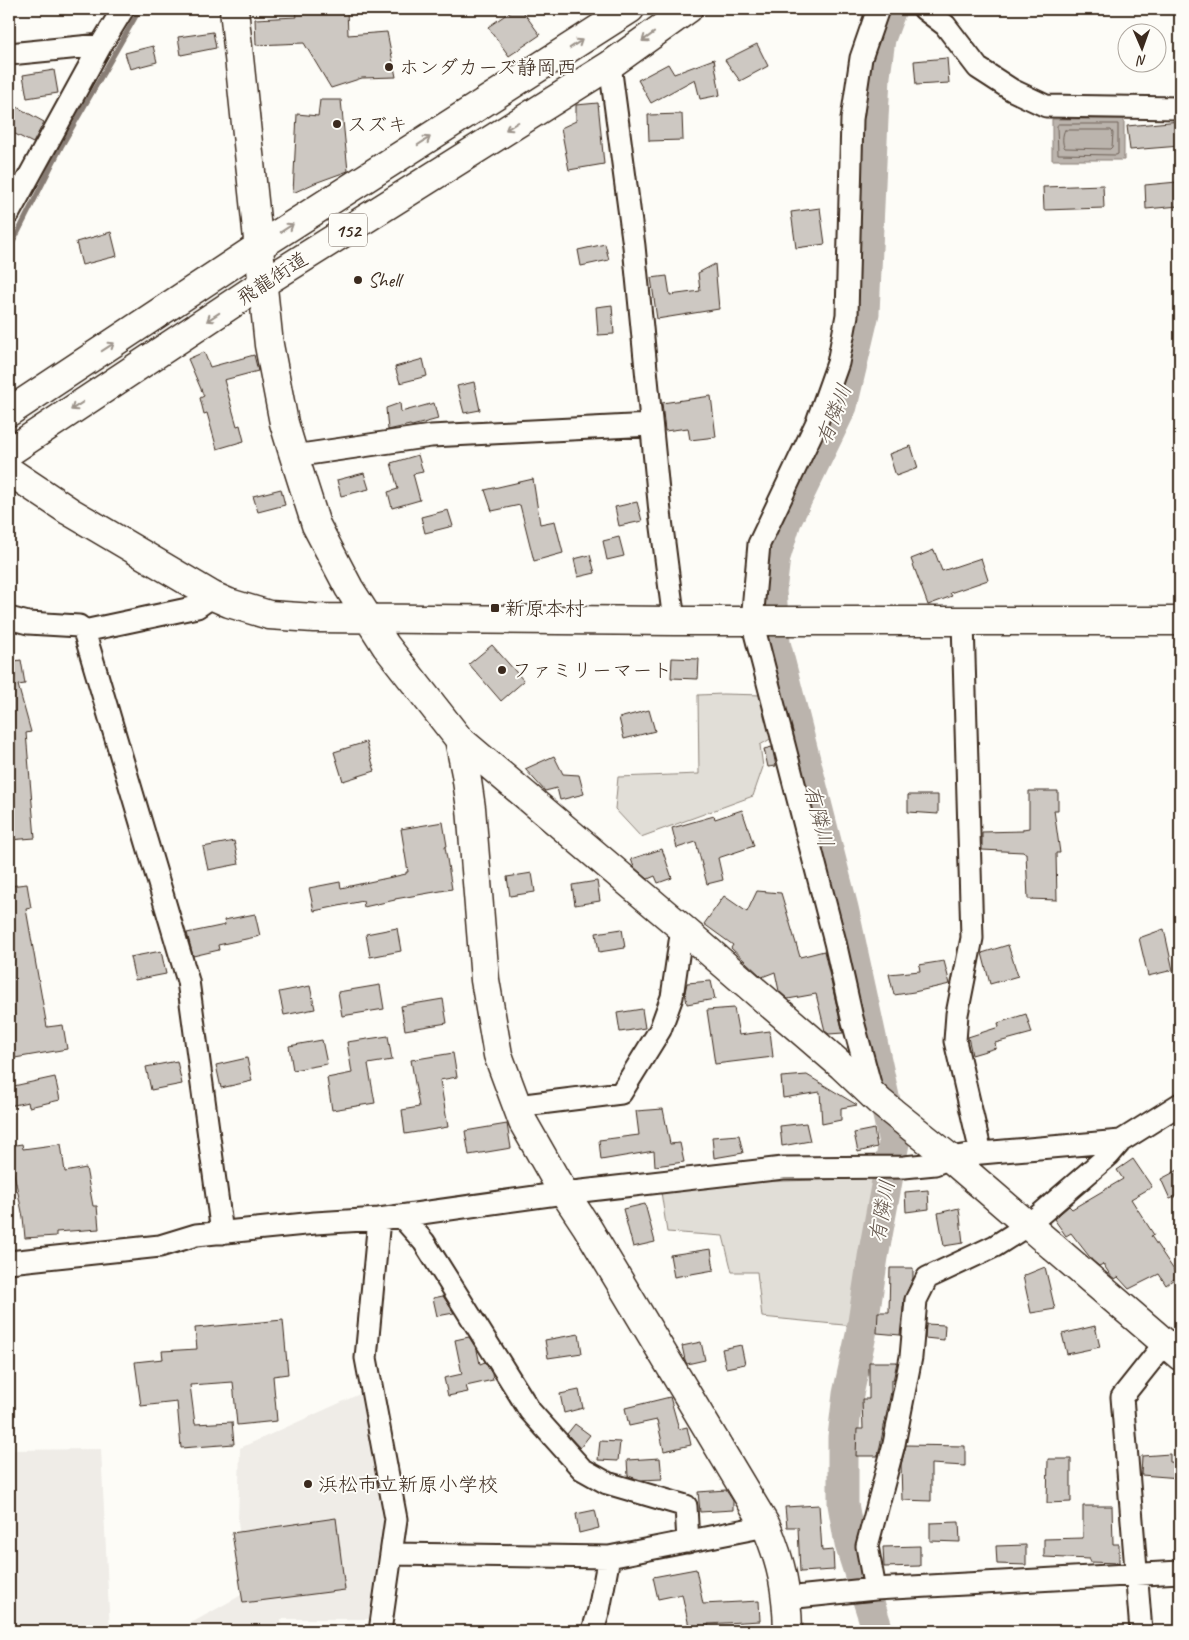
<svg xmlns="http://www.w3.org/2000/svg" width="1189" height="1640" viewBox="0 0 1189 1640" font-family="Caveat,'Klee One',sans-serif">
<rect width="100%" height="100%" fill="#fdfcf7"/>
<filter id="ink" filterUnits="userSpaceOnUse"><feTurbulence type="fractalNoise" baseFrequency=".02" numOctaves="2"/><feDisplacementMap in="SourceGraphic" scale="10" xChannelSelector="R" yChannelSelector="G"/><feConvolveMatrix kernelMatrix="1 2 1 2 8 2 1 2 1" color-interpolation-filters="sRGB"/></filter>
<g filter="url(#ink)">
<path fill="#efece7" d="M364,1392L387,1543L375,1619H281L282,1631H177L245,1593L238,1520L240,1448Z
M101,1449L110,1631H9V1450Z"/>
<path fill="#e1ded7" stroke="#8e847a" d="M723,694L763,695L772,738L760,745L763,767L753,796L641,837L615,809L618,777L699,774L698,695Z
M878,1178L854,1326L762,1317L757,1272H732L723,1236L667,1232L660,1185Z"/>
<path fill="#bbb4ad" stroke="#887d74" d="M1052,119H1124V160H1052Z"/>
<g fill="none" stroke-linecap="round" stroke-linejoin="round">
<path stroke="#6e6157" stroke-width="1" d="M1059,124H1118V154L1116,155L1058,154L1057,126Z
M1065,130H1111L1113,133L1112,147L1110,149L1065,148C1062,145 1062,134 1065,130Z"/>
<path stroke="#887d74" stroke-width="5" d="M9,250L61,147L140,9"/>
<path stroke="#bbb4ad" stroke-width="31" d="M878,1631L850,1544L843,1504V1437L848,1394L861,1335L873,1257L894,1143L843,908L775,643L771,591L775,557L786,521L842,406L864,313L875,76L880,39L891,9"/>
</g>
<path fill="#cdc8c2" stroke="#3b2a1e" d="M295,9H347L348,35L387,32L396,77L362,78L331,88L304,43L256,45L255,19L297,17Z
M514,9H521L540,35L509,56L488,27Z
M213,32L216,48L181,55L178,37Z
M757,44L768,66L740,81L725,60Z
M153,46L157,62L130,69L125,53Z
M947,58L949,83L916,85L914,61Z
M714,59L720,95L700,99L695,79L651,103L638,80L668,64L674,74Z
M54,70L58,93L27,98L23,75Z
M320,100H341L348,171L315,183L293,193L297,114L318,116Z
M598,103L604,164L569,170L561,128L576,121V105Z
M17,107L44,122L33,143L9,131V125Z
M682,114L683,140L649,141L648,115Z
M1180,121V146L1130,150L1127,126Z
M1177,182L1179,206L1146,209L1145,185Z
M1103,185L1104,208L1044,210L1043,187Z
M820,208L825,244L796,248L791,212Z
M111,232L117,256L82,265L76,242Z
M605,244L609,260L581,266L578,250Z
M715,264L719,309L657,319L651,278L667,276L670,295L700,291L698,273Z
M612,305L614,334L598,335L596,307Z
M204,352L210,367L254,355L258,371L224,380L237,426L240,425L244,441L217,449L207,413L204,414L200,398L204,396L188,359Z
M423,359L427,376L400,383L395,367Z
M474,382L480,410L464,413L457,386Z
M711,396L716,437L690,440L688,428L665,431L662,403Z
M400,403L401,412L434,403L438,419L412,426L410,425L388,430L386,408Z
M911,446L918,468L896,476L889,454Z
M418,455L423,472L413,474L420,500L392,508L388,492L398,489L391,463Z
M364,473L369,489L341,496L337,480Z
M533,479L540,524L555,521L563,553L534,561L520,505L492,511L485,490Z
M281,489L285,505L258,512L253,496Z
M637,502L642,521L619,526L615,507Z
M448,510L453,526L425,533L421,517Z
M619,537L624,556L607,560L603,541Z
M934,550L942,571L981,558L988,580L950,593L952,596L928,605L911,559Z
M590,555L595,573L578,577L574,559Z
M492,645L524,681L501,701L469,664Z
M672,658L699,659L698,679L671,678Z
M21,660L25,684L18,685L31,732L26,733L35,838L9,840V662Z
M649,710L655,731L624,739L619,718Z
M366,742L375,771L343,781L334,752Z
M772,747L776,766L768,767L764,749Z
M554,756L563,774L579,775L584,794L560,800L557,788L545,791L525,769Z
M1029,791H1058V810H1054L1060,853H1056L1057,900L1028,899L1026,853H1024L1023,852L982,850V832L1023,831V829L1029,828Z
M908,795H938V814L908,812Z
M742,810L754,846L718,858L723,880L707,884L696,842L677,848L672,828L714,816L715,819Z
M443,822L447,846L445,847L452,889L395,899V900L364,907L363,901L314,911L309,888L340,882L341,888L406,874V872H408L401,829Z
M234,841L239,864L208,870L203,847Z
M662,849L672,878L658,883L655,876L648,879L634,867L631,859Z
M532,873L535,892L510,896L507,877Z
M597,881L600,901L575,905L572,885Z
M27,884L31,908L26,909L47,1027L63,1025L67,1049L9,1059V886Z
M757,891L781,893L800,957L824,951L843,1033L829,1034L825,1031L816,994L788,999L779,991L775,972L762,977L731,948L733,945L704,924L724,896L747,912Z
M255,914L260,936L218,945L219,950L193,956L187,933L225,925L224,920Z
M397,928L401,951L370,957L366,934Z
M622,929L625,948L599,952L596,933Z
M1164,929L1173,970L1148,976L1139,938Z
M1008,945L1018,976L990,984L982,953Z
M161,951L166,974L135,980L130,957Z
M944,961L950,984L914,992L894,995L889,974L920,971L919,965Z
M711,981L715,999L687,1004L685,992L687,983Z
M380,985L384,1009L342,1016L338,992Z
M310,986L315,1009L284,1015L279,992Z
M443,999L447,1023L405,1030L401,1006Z
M734,1008L739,1035L770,1031L773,1057L715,1064L707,1010Z
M642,1009L645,1028L620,1032L617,1013Z
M1026,1014L1032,1033L995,1043L996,1048L972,1055L968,1037L999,1027L998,1023Z
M388,1036L392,1060L368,1064L375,1103L332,1110L327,1078L352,1073L347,1042Z
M322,1040L327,1064L293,1070L289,1046Z
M453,1053L457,1077L440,1080L448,1127L405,1134L402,1110L419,1107L411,1060Z
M247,1058L252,1081L221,1088L216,1065Z
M177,1061L182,1084L151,1090L146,1067Z
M807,1075L857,1105L841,1108V1120L822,1124L820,1092L783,1098L781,1077Z
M55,1077L60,1100L29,1107L28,1102L9,1106V1087Z
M663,1109L670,1144L680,1143L684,1162L655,1166L654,1151L601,1160L599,1140L639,1135L636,1111Z
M806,1123L810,1141L782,1146L780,1126Z
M507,1124L511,1148L469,1155L465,1131Z
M874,1129L877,1147L858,1152L854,1133Z
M739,1135L743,1153L714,1158L712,1137Z
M22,1144L23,1149L61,1144L65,1172L86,1168L93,1206H97L99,1229L56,1232V1236L25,1238L23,1217L12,1164H9V1146Z
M1133,1159L1152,1187L1131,1199L1154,1235L1151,1236L1178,1276L1166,1285L1159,1274L1129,1289L1118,1277L1115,1279L1111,1276L1103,1264L1099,1266L1092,1260L1071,1233L1066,1236L1054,1219L1069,1206L1072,1209L1123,1179L1117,1170Z
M1180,1169V1195L1170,1199L1161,1179Z
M928,1190L929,1209L906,1212L905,1192Z
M645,1204L655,1242L633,1247L623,1209Z
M959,1208L963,1243L944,1246L938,1213Z
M711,1249L714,1270L674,1277L670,1255Z
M1045,1267L1055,1309L1031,1313L1023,1276Z
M890,1268H913V1278L904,1299L900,1335L877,1333L878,1312H889Z
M443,1296L454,1313L437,1316L433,1298Z
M283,1320L288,1374L273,1376L277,1421L237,1425L233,1382L190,1385L195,1424L232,1422L234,1444L181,1448L177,1402L141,1406L135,1362L163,1359L162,1351L197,1349L195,1328Z
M926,1324L945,1325L944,1340L925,1338Z
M1095,1326L1100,1347L1067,1354L1062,1334Z
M579,1334L582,1353L548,1358L545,1340Z
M469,1337L477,1350L480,1364L485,1362L492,1374L493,1380L466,1386L468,1392L448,1396L444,1378L462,1374L455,1340Z
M701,1342L705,1360L687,1364L685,1360L682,1346Z
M741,1345L745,1364L726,1368L722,1349Z
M869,1362H897L893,1381H891V1392L878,1456H856L857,1429H863L862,1399H869Z
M579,1390L583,1408L564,1413L560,1394Z
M670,1397L679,1429L687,1427L691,1445L664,1451L657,1420L629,1426L625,1408Z
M575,1424L590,1435L580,1448L567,1434Z
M600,1441L620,1442L618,1461L598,1460Z
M906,1445L965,1446V1466L931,1464V1501L902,1500L901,1465Z
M1170,1454V1462L1180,1463V1478L1141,1475L1142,1456Z
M660,1458L662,1479L641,1480L628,1476L627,1460Z
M1048,1459H1071V1502L1047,1503Z
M726,1490L733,1501V1510L700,1512L698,1492Z
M819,1505L822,1551L833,1550L834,1570L800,1572L798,1527H787L785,1507Z
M1083,1506H1112L1113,1544H1119V1563L1090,1562V1559L1044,1557V1539L1083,1538Z
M595,1510L599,1528L579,1533L576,1514Z
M336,1518L345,1590L243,1603L232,1533Z
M959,1522L960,1542L930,1541V1523Z
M1026,1545V1565L997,1564L996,1546Z
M920,1546V1566L884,1567L883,1547Z
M696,1569L703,1604L759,1601L760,1621L708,1624L709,1631H690L682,1594L658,1599L653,1577Z"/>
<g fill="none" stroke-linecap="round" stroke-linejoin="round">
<g stroke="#3b2a1e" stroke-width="25">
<path id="street" d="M924,9L945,25L978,68L1012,90L1046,106L1180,108
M9,54L101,45
M610,65L634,246L660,512L674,621
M9,213L101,45L123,9
M294,456L431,436L651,425
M213,596L197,607L84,631L188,981L222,1233
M9,618L28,623L79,626L84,631
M963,622L972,938L957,1014L955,1041L981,1153
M873,1095L852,1018L835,942L752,621L759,544L817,422L838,363L847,315L852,119L861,58L878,9
M517,1106L621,1093L660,1030L672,997L682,928
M401,1216L424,1242L530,1411L582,1469L607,1483L686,1506L688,1542
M379,1219L366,1358L396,1519L380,1631
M9,1262L160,1246L196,1235L315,1223L379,1219L564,1193L783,1168L904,1167L935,1164L950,1158L981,1153L1121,1141L1180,1104
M392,1554L609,1557L766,1526
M875,1589L867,1546L894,1444L911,1357L916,1300L927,1278L995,1246L1028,1225L1109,1155L1121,1141
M787,1598L875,1589L1180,1572
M593,1631L599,1610L609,1557
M1141,1631L1122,1397L1165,1343"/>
</g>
<g stroke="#3b2a1e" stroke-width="31">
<path id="secondary" d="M234,9L269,345L284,423L294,456L316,525L349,588L386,646L459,739L466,774L471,808L485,980L498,1055L523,1122L556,1180L587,1227L766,1526C782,1564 787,1590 788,1631
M9,471L69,511L213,596L229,603L269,615L314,618L674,621H1180
M459,739L682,928L842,1066L880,1102L950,1158L1180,1356"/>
</g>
<g stroke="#3b2a1e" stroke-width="31">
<path id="highway" d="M9,412L258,247L630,9
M9,452L262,284L610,65L688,9"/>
</g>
<use href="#street" stroke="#fdfcf7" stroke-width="21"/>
<use href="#secondary" stroke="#fdfcf7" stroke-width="28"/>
<use href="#highway" stroke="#fdfcf7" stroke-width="28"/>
</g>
<defs><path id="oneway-shaft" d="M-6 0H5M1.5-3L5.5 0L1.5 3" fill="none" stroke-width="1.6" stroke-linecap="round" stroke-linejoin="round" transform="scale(1.25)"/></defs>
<g stroke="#9c938a">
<use href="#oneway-shaft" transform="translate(648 37) rotate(144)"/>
<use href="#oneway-shaft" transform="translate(576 44) rotate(-33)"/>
<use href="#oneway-shaft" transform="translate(512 126) rotate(148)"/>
<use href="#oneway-shaft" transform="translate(424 141) rotate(-33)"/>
<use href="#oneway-shaft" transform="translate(287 228) rotate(-33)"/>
<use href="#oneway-shaft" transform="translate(213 317) rotate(147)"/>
<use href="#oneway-shaft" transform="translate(108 347) rotate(-33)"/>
<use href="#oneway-shaft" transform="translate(77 406) rotate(147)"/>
</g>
</g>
<g fill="#3b2a1e" stroke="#fdfcf7" stroke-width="2">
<circle cx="389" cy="67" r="5"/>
<circle cx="337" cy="124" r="5"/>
<circle cx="358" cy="280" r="5"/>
<rect x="490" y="603" width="10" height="10" rx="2.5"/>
<circle cx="502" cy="670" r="5"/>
<circle cx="308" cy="1484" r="5"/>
</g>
<g text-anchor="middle" stroke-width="4" stroke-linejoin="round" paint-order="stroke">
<rect fill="#fdfcf7" stroke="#75695f" stroke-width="1" x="329" y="213.5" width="38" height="33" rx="4"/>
<g font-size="19" font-weight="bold" fill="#3b2a1e">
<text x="348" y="237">152</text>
</g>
<g font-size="20" fill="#3b2a1e" stroke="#fdfcf7" text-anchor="start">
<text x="399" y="74">ホンダカーズ静岡西</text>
<text x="347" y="131">スズキ</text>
<text x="368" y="287">Shell</text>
<text x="505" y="615">新原本村</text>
<text x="512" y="677">ファミリーマート</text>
<text x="318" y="1491">浜松市立新原小学校</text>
</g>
<g font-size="20" fill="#3b2a1e" stroke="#fdfcf7">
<text transform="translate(272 278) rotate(-33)" y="7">飛龍街道</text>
</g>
<g font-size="21" font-style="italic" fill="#615349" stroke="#fdfcf7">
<text transform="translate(834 414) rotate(-69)" y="7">有隣川</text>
<text transform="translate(819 816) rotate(76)" y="7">有隣川</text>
<text transform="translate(882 1211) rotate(-80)" y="7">有隣川</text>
</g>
</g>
<rect width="1189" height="1640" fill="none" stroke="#fdfcf7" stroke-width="30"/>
<rect x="15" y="15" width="1159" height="1610" fill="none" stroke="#3b2a1e" stroke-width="2" filter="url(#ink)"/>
<g transform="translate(1142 48) rotate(178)"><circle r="24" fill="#fdfcf7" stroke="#afa8a0"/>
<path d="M0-4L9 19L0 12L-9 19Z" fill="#3b2a1e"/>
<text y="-8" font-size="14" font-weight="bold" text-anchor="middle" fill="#3b2a1e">N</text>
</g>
</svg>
